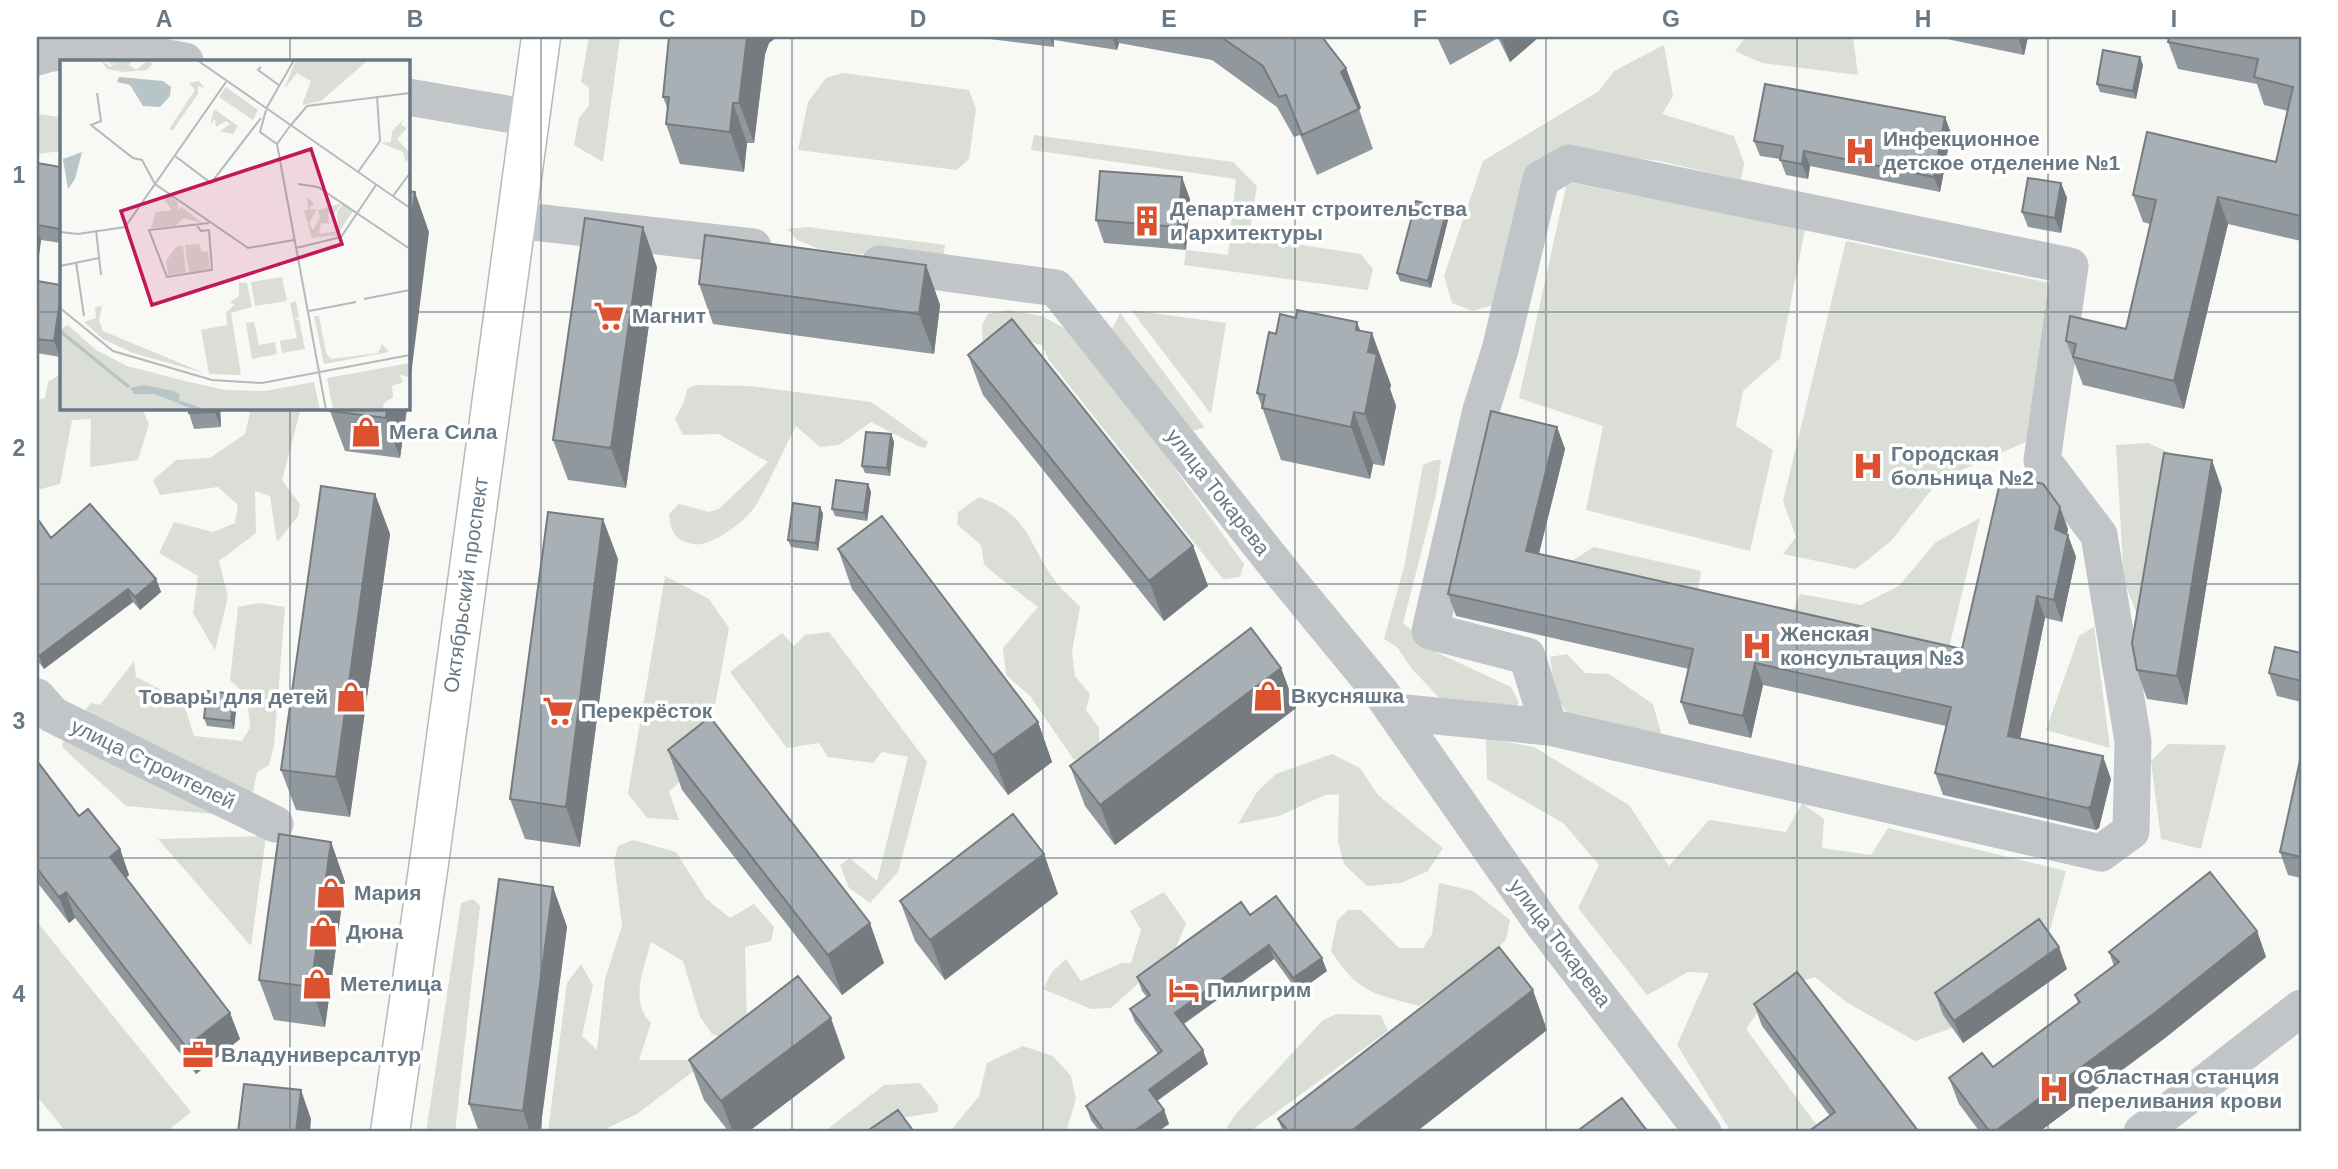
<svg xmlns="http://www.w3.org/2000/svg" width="2338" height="1169" viewBox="0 0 2338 1169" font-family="Arial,sans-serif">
<rect width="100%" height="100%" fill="#f8f8f5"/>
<path fill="#daded6" d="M589,37H620L603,162L574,145L579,118L589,106V88L581,82Z
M1746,37L1853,38L1858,75L1762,63L1735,51Z
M1664,45L1673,96L1662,114L1734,136L1744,163L1741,180L1660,161L1580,152L1540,171L1500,303L1472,311L1452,303L1444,276L1483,161L1599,91L1614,71Z
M843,73L969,90L976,109L969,159L957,170L798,150L808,102L826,78Z
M37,114L61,117V151L37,154Z
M1034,135L1233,162L1257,186L1249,237L1361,254L1373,269L1368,290L1184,265L1186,250L1228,255L1236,179L1031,150Z
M1567,182L1805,229L1780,358L1743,391L1736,426L1773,450L1750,551L1586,510L1603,426L1519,398Z
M808,227L945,245L942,264L819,249L797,240L788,229Z
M1846,241L2050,283L2028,441L1939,480L1891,541L1856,569L1783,554L1796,537L1783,501Z
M1008,310L1042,316L1080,337L1244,564L1240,577L1223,579L1049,360L1042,345L1014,338L984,366L982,325L988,314Z
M1131,310L1226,323L1211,414Z
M1120,313L1205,428L1186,432L1111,331Z
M61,374V408H142L149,424L138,460L90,467L91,419L72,420L60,484L37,490V400L45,398L48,382Z
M695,385L750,386L871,402L928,442L925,448L920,447L871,422L839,445L820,447L796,426C782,452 771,480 756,505C747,520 711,548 693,544C674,540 671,532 669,514L679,504L709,512L719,509L768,462L719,434L683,435L675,419L684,402L687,389Z
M251,408H301L282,480L300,504L298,516L277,542L270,496L255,491L256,533L219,561L228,597L215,650L193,613L198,576L159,553L174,522L213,532L235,523L238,505L218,487L160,495L153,480L176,460L210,458L245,434Z
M2148,443L2195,464L2148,643L2124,581L2116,445Z
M1435,460H1441L1436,495L1403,623L1438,653L1511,687L1519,702L1515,712L1447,706L1412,669L1397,647L1384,639L1404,567L1423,465Z
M979,497C1030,515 1027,542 1054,579C1061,590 1072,598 1080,607L1072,652L1075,676L1090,694L1086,710L1099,728V749L1074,760L1030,696L1006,675L1003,648L1038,607L996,575L984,564L981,545L957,524L958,512Z
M1980,518L1948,652L1790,618L1800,594L1861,605L1899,586L1936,542Z
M1594,547L1701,571L1698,592L1598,573L1573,560Z
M665,576L709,599L729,628L706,755L669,792L679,820L647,818L628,794Z
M259,603L285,607L274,746L269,765L257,772L250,808L237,816L126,806L62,747L65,735L91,703L100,705L134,661L136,677L183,701L194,736L242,741L250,728L247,696L230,680L238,607Z
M2094,627V626L2110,748L2046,730L2079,636Z
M829,632L927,762L898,872L870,903L849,888L840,865L850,858L877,881L908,757L882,752L873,763L828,757L819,743L787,748L730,672L782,633L794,646L805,635Z
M1567,654L1585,673L1609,674L1653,704L1661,733L1648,746L1573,721L1555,695L1550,657Z
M1486,738L1534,747L1629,805L1669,866L1709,820L1786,832L1802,803L1824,819L1822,848L1871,855L1888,828L2066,871L2047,941L1952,1028L1915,1041L1846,1002L1815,977L1773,990L1746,1029L1821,1131L1731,1132L1677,1045L1709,973L1688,972L1647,995L1578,908L1599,865L1563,823L1487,779Z
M2168,744L2226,745L2201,849L2161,839L2151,761Z
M1332,754L1360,768L1378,795L1443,848L1428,871L1401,883L1367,886L1344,864L1338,842L1339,794L1325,795L1279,816L1238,824L1257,792L1276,774Z
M266,836L251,946L158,839Z
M633,840L676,852L706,899L730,918L754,904L774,927L771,941L745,947L747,1024L729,1039L712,1034L700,1017L683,961L651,942C644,969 629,1000 651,1023L639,1060H693L699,1067L637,1114L599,1132H548L567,983L581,964L593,985L582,1036L597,1050L605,979L622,926L614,861L618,846Z
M1439,883L1473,891L1510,920L1506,940L1468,974L1419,1006C1372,993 1360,994 1331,951L1337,921L1348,910H1361L1399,948H1423L1432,934Z
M1164,892L1186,923L1175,950L1111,1008L1091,1009L1043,989L1052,972L1066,959L1081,981L1121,963H1131L1141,930L1130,911Z
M473,899L480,906L455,1132H426L461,903Z
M37,922L191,1112L166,1132H66L37,1096Z
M1337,1014L1381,1015L1388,1031L1249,1132H1233L1227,1127L1235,1115L1323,1020Z
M1023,1046L1053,1056L1071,1076L1076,1099L1067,1129L1069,1132H955L953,1128L979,1096L987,1063Z
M920,1083L938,1105V1112L889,1120L866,1132H824L884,1085Z"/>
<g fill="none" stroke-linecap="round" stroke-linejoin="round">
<g stroke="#b4b9bc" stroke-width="41">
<path id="major" d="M390,1132L430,856L541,37"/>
</g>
<path stroke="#c1c5c8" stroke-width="37" d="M37,57C86,42 136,53 185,61
M408,97L530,118
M516,220L753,247
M880,264L1056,288L1284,575L1382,694L1543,924L1703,1132
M37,697L53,715L275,824
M1395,712L1549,727L2101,853L2131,831L2133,741L2099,535L2042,460L2070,266L1569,163L1541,179L1500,350L1481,410L1430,631L1527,656L1549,727
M2142,1132L2301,1008"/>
<use href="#major" stroke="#fff" stroke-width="38"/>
</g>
<path fill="#90979d" d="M669,37H777L769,43L765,54L754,143H747L744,172L680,164L666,124L668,110L663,97Z
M973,37H1322L1346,68L1361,108L1359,109L1373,149L1317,175L1300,135L1294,137L1277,107L1212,60L1119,43L1117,50L1054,40V47Z
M1437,37H1539L1510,62L1498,38L1450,65Z
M1937,37H2028L2024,55Z
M2301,37V241L2228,224L2184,409L2083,385L2066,341L2126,329L2150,224L2143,222L2133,195L2276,162L2288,111L2264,105L2257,84L2178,69L2168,42Z
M2143,65L2136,99L2100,92L2097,84Z
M1951,133L1940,192L1810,166L1808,179L1786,175L1780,159L1760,156L1754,141Z
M37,163L61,167V243L41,240L37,270Z
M2061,183L2067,198L2061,233L2028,227L2022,212Z
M1190,199L1186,250L1104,243L1096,220Z
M1447,209L1449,216L1431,288L1400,281L1397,273Z
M926,265L940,305L934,354L713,324L699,284Z
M657,267L626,488L568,480L553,440Z
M37,281L60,357L37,353Z
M1360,330L1391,385L1390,389L1396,406L1384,466L1373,464L1370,479L1281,460L1257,393L1276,334Z
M968,355L1193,546L1208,586L1164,621L983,395Z
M220,408L221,427L194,429L189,413Z
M407,408L400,458L345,451L330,411Z
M1557,427L1565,449L1539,554L1962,649L2068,529L2067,534L2076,557L2062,622L2045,618L2020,739L2111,779L2099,828L2096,830L1943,795L1935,773L1946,726L1763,685L1751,738L1689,724L1681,702L1689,669L1456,616L1448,594Z
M891,434L894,442L890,476L865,473L862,466Z
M868,484L871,492L867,521L835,516L832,509Z
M2222,489L2187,705L2147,699L2137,670Z
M375,494L390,534L350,817L296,810L281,770Z
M820,507L823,514L818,551L791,547L788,540Z
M37,518L51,538L156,579L161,592L140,610L133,602L44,669L37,660Z
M838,549L1038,722L1052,762L1008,795L852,589Z
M618,559L580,847L525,839L510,799Z
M2301,653V702L2277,696L2269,673Z
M1281,668L1296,708L1115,845L1085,806L1070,766Z
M237,701L234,729L207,726L204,718Z
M668,750L884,963L842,995L682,790Z
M2301,756V878L2288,875L2280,852Z
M37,761L79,816L120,849L129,875L126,878L230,1013L240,1039L196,1074L75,918L69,923L37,882Z
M331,842L345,882L325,1027L274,1020L259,980Z
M1044,854L1058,894L945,980L915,941L900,901Z
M553,887L567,927L540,1132H479L469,1104Z
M1250,915L1327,971L1298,992L1274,959L1184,1024L1208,1064L1157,1101L1164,1110L1169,1124L1157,1132H1100L1091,1120L1086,1106L1158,1054L1135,1022L1130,1009L1147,997L1142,991L1137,977Z
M2257,931L2266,957L2165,1038L2039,1132H1980L1959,1104L1949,1078L1993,1067L2078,1003L2075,995L2114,966L2109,952Z
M2067,969L1963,1043L1943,1015L1935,993Z
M1754,1004L1919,1132L1830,1116L1762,1026Z
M1547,1030L1416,1132H1283L1278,1119Z
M845,1058L748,1132H729L704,1100L689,1060Z"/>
<path fill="#767b7f" d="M747,37H777L769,43L765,54L754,143L739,103Z
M1050,37H1053L1054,47Z
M1112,37H1117L1119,43L1117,50Z
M1501,37H1539L1510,62Z
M2018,37H2028L2024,55Z
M2140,57L2143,65L2136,99L2133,91Z
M1346,68L1361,108L1359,109L1341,72Z
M733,103L747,143L744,172L730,132Z
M1945,117L1951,133L1940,192L1934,177Z
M1804,151L1810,166L1808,179L1802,164Z
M1182,177L1190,199L1186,250L1178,227Z
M2061,183L2067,198L2061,233L2055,218Z
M415,192L429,232L408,399V246Z
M2218,197L2228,224L2184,409L2174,381Z
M1447,209L1449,216L1431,288L1428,281Z
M643,227L657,267L626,488L611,448Z
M37,228L41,240L37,270Z
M926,265L940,305L934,354L919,314Z
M61,294V347L60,357L54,341Z
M1357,322L1368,351L1372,333L1391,385L1390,389L1396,406L1384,466L1365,414L1356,330Z
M215,408H220L221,427L215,412Z
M387,408H407L400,458L386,418Z
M1354,412L1373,464L1370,479L1351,427Z
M1557,427L1565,449L1534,573L1526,551Z
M891,434L894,442L890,476L887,468Z
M2212,460L2222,489L2187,705L2177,676Z
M868,484L871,492L867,521L864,513Z
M375,494L390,534L350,817L336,777Z
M820,507L823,514L818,551L816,543Z
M2060,507L2068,529L2063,551L2055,529Z
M603,519L618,559L580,847L566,807Z
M2068,535L2076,557L2062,622L2054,600Z
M1193,546L1208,586L1164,621L1149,581Z
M156,579L161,592L140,610L135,597Z
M128,589L133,602L44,669L39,656Z
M2037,596L2045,618L2016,758L2008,736Z
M1755,663L1763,685L1751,738L1743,716Z
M1281,668L1296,708L1115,845L1100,805Z
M234,694L237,701L234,729L231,721Z
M1038,722L1052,762L1008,795L993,755Z
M2103,756L2111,779L2099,828L2096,830L2088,808Z
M331,842L345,882L325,1027L311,987Z
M120,849L129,875L119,883L110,857Z
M1044,854L1058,894L945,980L930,940Z
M553,887L567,927L540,1132H530L523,1111Z
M66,892L75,918L69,923L59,897Z
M870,923L884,963L842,995L828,955Z
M2257,931L2266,957L2165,1038L2039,1132H1994Z
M1269,945L1274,959L1180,1026L1175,1013Z
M2059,947L2067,969L1963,1043L1954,1021Z
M1322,958L1327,971L1298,992L1293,978Z
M1533,990L1547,1030L1416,1132H1350Z
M230,1013L240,1039L196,1074L186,1047Z
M831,1018L845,1058L748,1132H733L721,1101Z
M1203,1050L1208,1064L1154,1103L1149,1090Z
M301,1090L311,1119L310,1132H296Z
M1164,1110L1169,1124L1157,1132H1133Z"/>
<path fill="#a8b0b6" stroke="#767b7f" stroke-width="2" d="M669,37H747L739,103H733L730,132L666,124L669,97H663Z
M1221,37H1322L1346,68L1341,72L1359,109L1302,135L1286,95L1279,97L1263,66Z
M2169,37H2301V216L2218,197L2174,381L2073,357L2076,344L2066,341L2070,316L2126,329L2156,200L2133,195L2147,132L2276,162L2293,87L2254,77L2258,59L2168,42Z
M2103,50L2140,57L2133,91L2097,84Z
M1765,84L1945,117L1934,177L1804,151L1802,164L1780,160L1783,146L1754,141Z
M37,163L61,167V229L37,225Z
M1100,171L1182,177L1178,227L1096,220Z
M2028,178L2061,183L2055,218L2022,212Z
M408,191L415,192L408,246Z
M1416,201L1447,209L1428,281L1397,273Z
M585,218L643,227L611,448L553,440Z
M705,235L926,265L919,314L699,284Z
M37,281L61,285V294L54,341L37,339Z
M1297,310L1357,322L1356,330L1372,333L1368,352L1377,354L1365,414L1354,412L1351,427L1262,408L1265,395L1257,393L1269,332L1276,334L1280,314L1296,318Z
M1012,319L1193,546L1149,581L968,355Z
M188,408H215V412L189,413Z
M331,408H387L386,418L330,411Z
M1491,411L1557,427L1526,551L1962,649L2002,474L2043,484L2060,507L2055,529L2068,535L2054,600L2037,596L2008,736L2103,756L2091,806L2088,808L1935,773L1951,707L1755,663L1743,716L1681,702L1693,649L1448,594Z
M866,432L891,434L887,468L862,466Z
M2164,453L2212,460L2177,676L2137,670L2132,643Z
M836,480L868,484L864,513L832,509Z
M321,486L375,494L336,777L281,770Z
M793,503L820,507L816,543L788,540Z
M90,504L156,579L135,597L128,589L39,656L37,653V518L51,538Z
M548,512L603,519L566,807L510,799Z
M882,516L1038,722L993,755L838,549Z
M1251,628L1281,668L1100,805L1070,766Z
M2275,647L2301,653V681L2269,673Z
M207,691L234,694L231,721L204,718Z
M710,717L870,923L828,955L668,750Z
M2301,756V857L2280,852Z
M37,761L79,816L88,809L120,849L110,857L230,1013L186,1047L66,892L59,897L37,868Z
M1013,814L1044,854L930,940L900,901Z
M279,834L331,842L311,987L259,980Z
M2210,872L2257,931L2156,1012L1994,1132H1990L1949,1078L1982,1053L1993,1067L2080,1002L2075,995L2119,962L2109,952Z
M499,879L553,887L523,1111L469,1104Z
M1276,896L1322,958L1293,978L1269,945L1175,1013L1203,1050L1149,1090L1164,1110L1133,1132H1105L1086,1106L1162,1051L1130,1009L1150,995L1137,977L1241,902L1250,915Z
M2039,919L2059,947L1954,1021L1935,993Z
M1499,947L1533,990L1350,1132H1289L1278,1119Z
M1797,972L1919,1132H1808L1835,1112L1754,1004Z
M798,976L831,1018L721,1101L689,1060Z
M244,1084L301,1090L296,1132H238Z
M1622,1098L1648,1132H1576Z
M898,1110L914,1132H866Z"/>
<path fill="none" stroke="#687985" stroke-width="2" stroke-opacity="0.55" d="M290,37V61M541,37V1132M792,37V1132M1043,37V1132M1295,37V1132M1546,37V1132M1797,37V1132M2048,37V1132M37,312H61M408,312H2301M290,408V1132M37,584H2301M37,858H2301"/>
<defs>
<g id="hospital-bare" transform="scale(2.415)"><path d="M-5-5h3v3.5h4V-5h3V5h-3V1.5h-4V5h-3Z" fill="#dc5130" stroke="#fff" stroke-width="2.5" paint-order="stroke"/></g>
<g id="building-bare" transform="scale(2.415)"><path d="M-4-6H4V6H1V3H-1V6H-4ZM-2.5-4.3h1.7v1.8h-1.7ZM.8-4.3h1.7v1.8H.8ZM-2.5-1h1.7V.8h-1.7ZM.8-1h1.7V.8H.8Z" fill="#dc5130" stroke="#fff" stroke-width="2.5" paint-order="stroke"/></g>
<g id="supermarket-bare" transform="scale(2.415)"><path d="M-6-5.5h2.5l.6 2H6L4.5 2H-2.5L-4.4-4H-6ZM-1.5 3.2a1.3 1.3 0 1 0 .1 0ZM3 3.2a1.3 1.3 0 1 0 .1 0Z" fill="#dc5130" stroke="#fff" stroke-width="2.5" paint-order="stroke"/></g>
<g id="shop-bare" transform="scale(2.415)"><path d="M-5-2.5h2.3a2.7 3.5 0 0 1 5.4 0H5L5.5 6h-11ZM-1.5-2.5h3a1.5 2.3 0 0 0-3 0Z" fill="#dc5130" stroke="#fff" stroke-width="2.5" paint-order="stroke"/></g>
<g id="hotel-bare" transform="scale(2.415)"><path d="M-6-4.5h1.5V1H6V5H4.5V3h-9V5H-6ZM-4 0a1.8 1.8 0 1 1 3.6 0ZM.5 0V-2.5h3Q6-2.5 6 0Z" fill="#dc5130" stroke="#fff" stroke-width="2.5" paint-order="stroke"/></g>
<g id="office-bare" transform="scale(2.415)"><path d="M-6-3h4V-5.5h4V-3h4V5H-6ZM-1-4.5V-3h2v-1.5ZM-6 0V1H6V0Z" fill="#dc5130" stroke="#fff" stroke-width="2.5" paint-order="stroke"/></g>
</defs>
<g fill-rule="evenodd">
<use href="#hospital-bare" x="1860" y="151"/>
<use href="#building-bare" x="1147" y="221"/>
<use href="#supermarket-bare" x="609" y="316"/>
<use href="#shop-bare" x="366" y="432"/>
<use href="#hospital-bare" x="1868" y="466"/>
<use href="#hospital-bare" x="1757" y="646"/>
<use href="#shop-bare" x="1268" y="696"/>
<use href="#shop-bare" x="351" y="697"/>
<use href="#supermarket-bare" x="558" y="711"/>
<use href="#shop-bare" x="331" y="893"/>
<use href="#shop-bare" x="323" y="932"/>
<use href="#shop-bare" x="317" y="984"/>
<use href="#hotel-bare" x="1184" y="990"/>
<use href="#office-bare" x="198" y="1055"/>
<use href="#hospital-bare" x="2054" y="1089"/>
</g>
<g text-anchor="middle" stroke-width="7" stroke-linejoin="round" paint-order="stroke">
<g font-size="21" font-weight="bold" fill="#687985" stroke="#fff" text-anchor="start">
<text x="1883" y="146">Инфекционное<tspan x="1883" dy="24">детское отделение №1</tspan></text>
<text x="1170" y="216">Департамент строительства<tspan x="1170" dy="24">и архитектуры</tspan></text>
<text x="632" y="323">Магнит</text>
<text x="389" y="439">Мега Сила</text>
<text x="1891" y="461">Городская<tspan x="1891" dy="24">больница №2</tspan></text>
<text x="1780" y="641">Женская<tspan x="1780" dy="24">консультация №3</tspan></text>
<text x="1291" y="703">Вкусняшка</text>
<text x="328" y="704" text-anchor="end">Товары для детей</text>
<text x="581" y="718">Перекрёсток</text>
<text x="354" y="900">Мария</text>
<text x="346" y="939">Дюна</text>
<text x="340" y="991">Метелица</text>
<text x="1207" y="997">Пилигрим</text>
<text x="221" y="1062">Владуниверсалтур</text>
<text x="2077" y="1084">Областная станция<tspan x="2077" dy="24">переливания крови</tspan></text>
</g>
<g font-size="21" fill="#687985" stroke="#fff">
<text transform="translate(1218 492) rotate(52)" y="7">улица Токарева</text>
<text transform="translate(466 585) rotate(-82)" y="7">Октябрьский проспект</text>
<text transform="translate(153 764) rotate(26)" y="7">улица Строителей</text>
<text transform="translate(1560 943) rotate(53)" y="7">улица Токарева</text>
</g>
</g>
<g transform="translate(60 60)">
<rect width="350" height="350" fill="#f8f8f5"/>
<path d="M40,0L51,7L56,1L51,5L47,0H72L69,5L76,10L88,0L92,4L87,10L64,12L47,9ZM236,0H308L261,41L242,45L251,21L237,13L224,29ZM139,21L144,28L138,26V34L113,70L109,69L135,30L129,23ZM166,27L198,50L193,60L159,37ZM154,49L178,66L173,74L160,71L170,64L166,61L156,67L155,59L150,65ZM344,59L341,65L347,68L337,79L350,93L346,103L343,92L321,83L331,82L332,71ZM109,135L118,143V150L122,147L142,163L124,158L115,166L91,168L96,152L112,150L104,140ZM247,137L254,143L249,149H257L249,163L253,170L260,158L258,150L282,143L274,154L268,153L269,164L261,163L259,174L278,171L277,152L283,144L293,151L277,175L252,178L244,150H248ZM140,184L141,191L148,192L150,210L129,213L125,185ZM123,186L126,213L108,215L106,201L116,187ZM222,217L227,241L195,246L191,222ZM179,222L187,223L192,247L171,253L181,315L149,314L141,270L167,265L166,253L174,245L170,242L179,236ZM236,241L239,257L234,259L239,260L245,289L222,293L220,281L237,278L230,243ZM42,246L39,260L43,271L144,313L73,293L43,279L24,262L36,258L35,247ZM254,256H259L266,293L271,299L318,293L322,284L329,292L264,304ZM194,262L199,285L215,282L217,294L192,299L186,263ZM8,265L36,290L67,306L125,321L165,330L205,331L254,322L260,350H0V269ZM350,303V318L339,314L343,322L332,326L333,337L323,344L324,350H273L267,318Z" fill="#daded6"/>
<path d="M59,17L103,21L111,27L110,36L100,47L83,46L70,25L57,22ZM22,92L15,119L8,129L3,99ZM83,325L114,331L120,335L118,343L94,334H74L70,328Z" fill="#b8c5c8"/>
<path fill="none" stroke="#b8c5c8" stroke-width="3.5" d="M0,271L69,327M119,342L141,350"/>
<path fill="none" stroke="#b1babe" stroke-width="2" d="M137,0L350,148M201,7L198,10L220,26M37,33L41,61L31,65L73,98L82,100L95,124L188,188L234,180M206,49L234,0M206,50L200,72L217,84M231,65L247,46L350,33M217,84L266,350M217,84L230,66M115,96L151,123L201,58M298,112L320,81L317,36M238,124L258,127L350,189M333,136L350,113M137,166L141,171L149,170L152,210L107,217L89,170L149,163M36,170L41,215M0,172L18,174L65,167L166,22M236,188L281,177L316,125M16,202L24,256M0,206L39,198M304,239L350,230M0,248L53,291L152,320L202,323L350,295M249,251L296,242"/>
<path fill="#c2185b" fill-opacity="0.15" stroke="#c2185b" stroke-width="3.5" d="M251,89L282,184L92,245L61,151Z"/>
<rect width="350" height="350" fill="none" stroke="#687985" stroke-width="3.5"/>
</g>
<rect width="2338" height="1169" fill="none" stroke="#ffffff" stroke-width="77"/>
<rect x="38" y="38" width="2262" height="1092" fill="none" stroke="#687985" stroke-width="2.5"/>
<g font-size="23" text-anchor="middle" font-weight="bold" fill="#687985">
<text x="164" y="27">A</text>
<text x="415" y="27">B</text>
<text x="667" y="27">C</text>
<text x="918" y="27">D</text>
<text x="1169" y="27">E</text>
<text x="1420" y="27">F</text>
<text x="1671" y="27">G</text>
<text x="1923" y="27">H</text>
<text x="2174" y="27">I</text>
<text x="19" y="183">1</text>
<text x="19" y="456">2</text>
<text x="19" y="729">3</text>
<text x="19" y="1002">4</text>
</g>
</svg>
